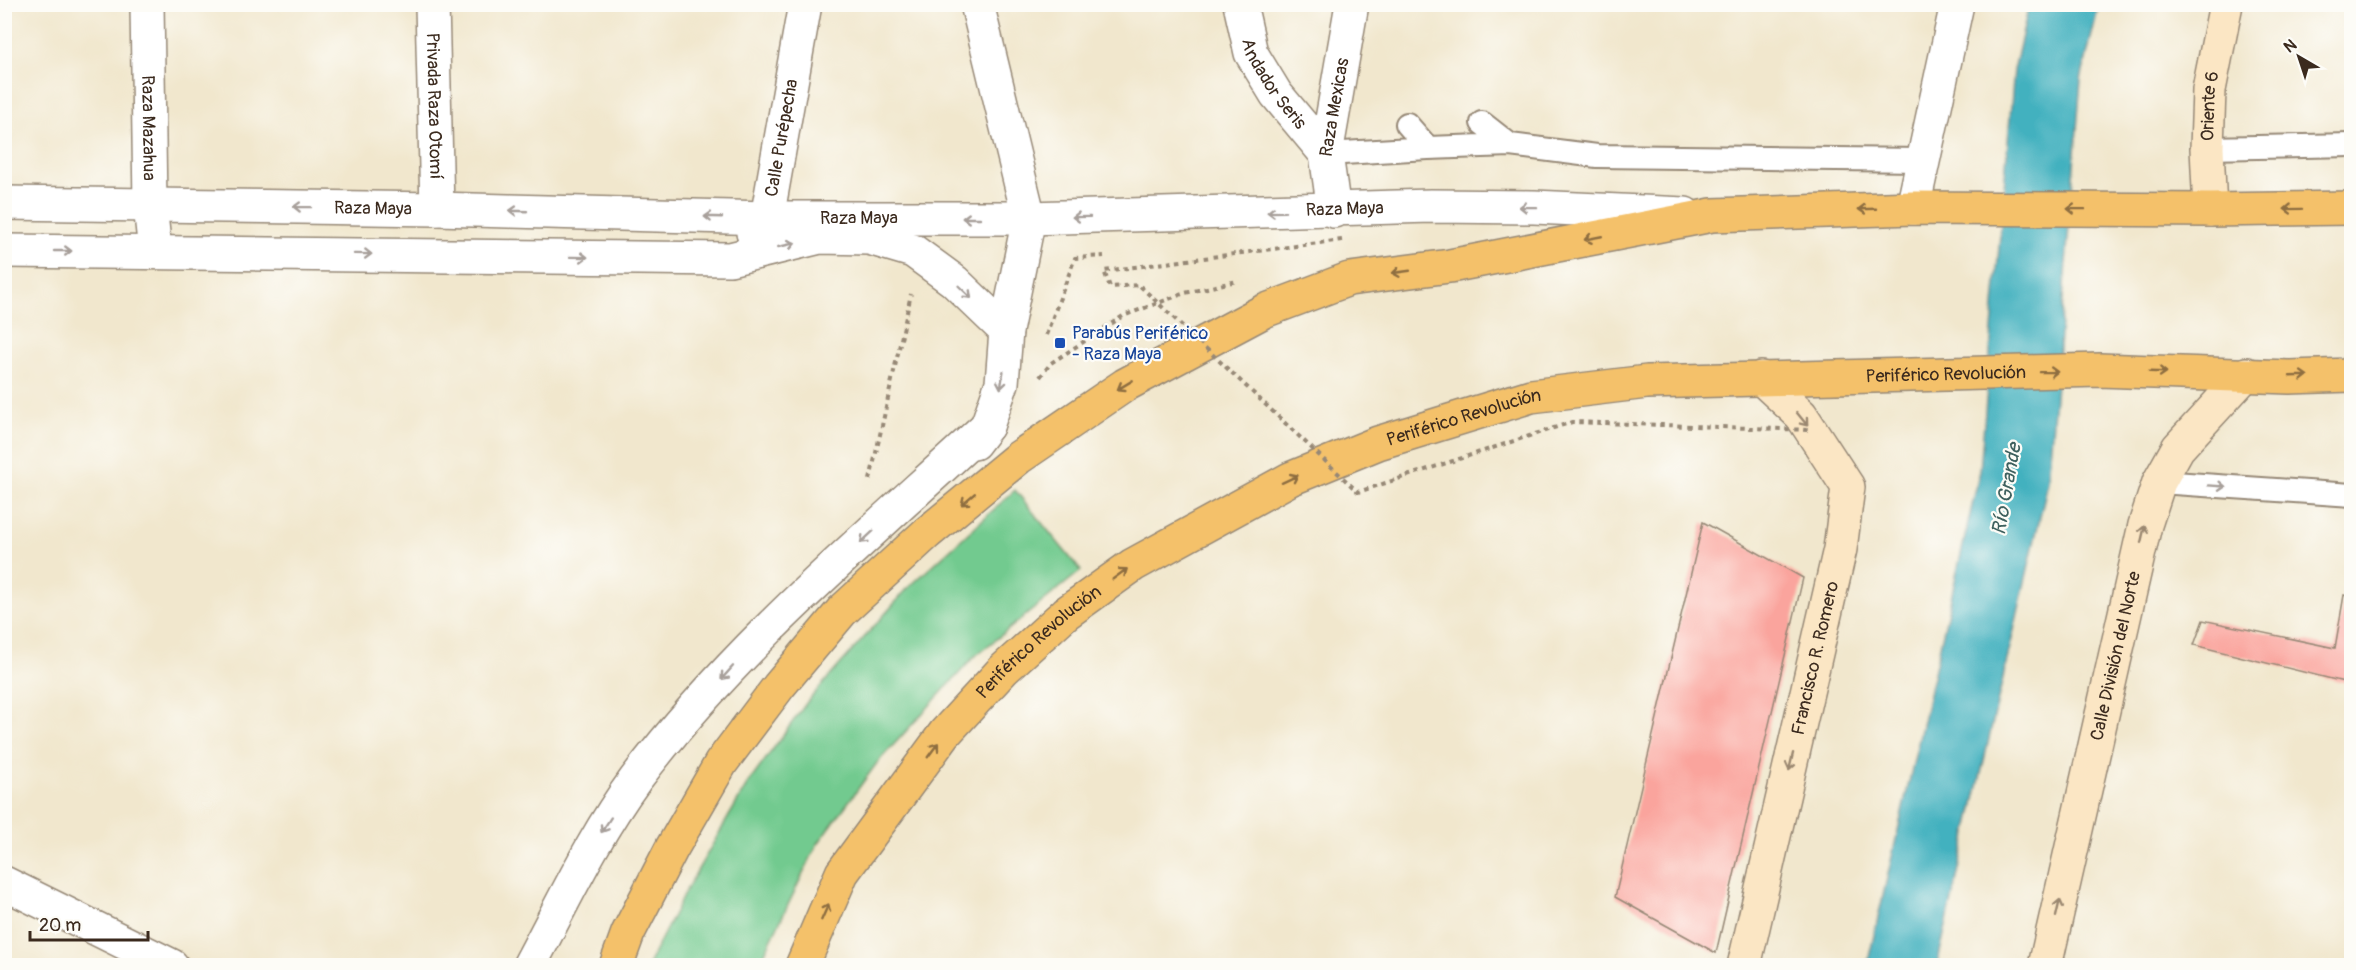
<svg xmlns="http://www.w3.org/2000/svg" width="2356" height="970" viewBox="0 0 2356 970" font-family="Pangolin,sans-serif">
<rect width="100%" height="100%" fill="#fdfcf7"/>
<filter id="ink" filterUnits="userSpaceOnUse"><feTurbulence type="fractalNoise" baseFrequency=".0167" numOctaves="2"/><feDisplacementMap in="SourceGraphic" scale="12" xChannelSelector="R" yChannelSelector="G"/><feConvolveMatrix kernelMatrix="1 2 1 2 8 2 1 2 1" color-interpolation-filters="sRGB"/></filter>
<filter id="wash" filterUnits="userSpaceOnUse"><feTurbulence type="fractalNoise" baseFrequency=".008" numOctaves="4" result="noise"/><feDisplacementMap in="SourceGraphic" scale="24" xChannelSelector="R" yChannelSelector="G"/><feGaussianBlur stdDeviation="1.35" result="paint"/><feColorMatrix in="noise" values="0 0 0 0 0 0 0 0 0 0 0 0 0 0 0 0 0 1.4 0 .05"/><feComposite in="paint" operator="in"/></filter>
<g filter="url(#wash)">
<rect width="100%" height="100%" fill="#f1e7cd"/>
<path fill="#72ca8f" stroke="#567a56" stroke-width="1.5" d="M1015,490L1081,571L974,657L877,763L817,845L759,965H648L686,890L747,785L807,702L908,588Z"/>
<path fill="#43b1bf" stroke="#3f6e6e" stroke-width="1.5" d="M2029,5H2099L2081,80L2048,482L1937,965L1867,966L1980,471L2014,70Z"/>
<g id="blocks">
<path fill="#faa49d" d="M1703,522L1803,578L1716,953L1615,897Z
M2344,595L2352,597V684L2194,645L2203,620L2335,648Z"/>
</g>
</g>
<g filter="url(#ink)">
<use href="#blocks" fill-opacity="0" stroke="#968876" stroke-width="1.5"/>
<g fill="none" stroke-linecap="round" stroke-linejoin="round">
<g stroke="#968876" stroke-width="26">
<path id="service" d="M1482,123L1510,145L1597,156L1923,160
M1407,124L1428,148L1510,145
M2207,148L2352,145
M1326,154L1428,148
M2159,482L2352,495"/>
</g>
<g stroke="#968876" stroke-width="36">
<g id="minor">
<path id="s1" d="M147,4L150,205L155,252"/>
<path id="s2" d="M432,4L437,209"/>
<path id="s3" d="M1240,4L1251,53L1276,94L1326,154"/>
<path d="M1913,208L1957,4"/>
<path d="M4,883L172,966"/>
</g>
</g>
<g stroke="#968876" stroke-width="36">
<g id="tertiary">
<path id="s4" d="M4,203L437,209L767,218H1029L1431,206L1534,207L1685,214"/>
<path id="s5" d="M1334,211L1326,154L1352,4"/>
<path id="s6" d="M753,233L767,218L805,4"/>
<path d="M4,251L730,259L820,237L869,238L913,251L954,281L1006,331"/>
<path d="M974,443L987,426L1002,383L1006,331L1029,218L977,4"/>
<path d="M529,966C563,903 593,837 635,780C735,647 866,538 987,426"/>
</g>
</g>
<g stroke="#968876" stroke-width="36">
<g id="secondary">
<path id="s7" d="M2210,210L2207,148L2209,90L2226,4"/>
<path id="s8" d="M1744,966L1840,549L1848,487L1801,415L1761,378"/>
<path id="s9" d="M2045,966L2145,525L2159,482L2178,448L2246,374"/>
</g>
</g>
<g stroke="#968876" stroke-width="36">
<g id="trunk">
<path d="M616,966L628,933L672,848L721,763L779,686L842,611L927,533L1018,458L1125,385L1264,311L1349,279L1450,266L1712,215L1913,208L2210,210L2352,208"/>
<path id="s10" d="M802,966L842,873L945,733L1003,670L1066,613L1133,565L1290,479L1378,443L1531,396L1647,382L2100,370L2289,377L2352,375"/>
</g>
</g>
<path stroke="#968876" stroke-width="4" stroke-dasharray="4.5 4.5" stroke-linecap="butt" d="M1046,335L1075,258L1104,256
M1040,377L1051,363L1123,316L1185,293L1237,281
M870,480L911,294"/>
<use href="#service" stroke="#fff" stroke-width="22"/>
<use href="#minor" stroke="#fff" stroke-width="33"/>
<use href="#tertiary" stroke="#fff" stroke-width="33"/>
<use href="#secondary" stroke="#fbe6c4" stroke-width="33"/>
<use href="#trunk" stroke="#f4c16b" stroke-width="33"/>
<path stroke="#968876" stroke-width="4" stroke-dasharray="4.5 4.5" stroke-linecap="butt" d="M1342,240L1104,271L1110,287L1139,285L1358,492L1572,422L1811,430"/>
</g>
<defs><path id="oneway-shaft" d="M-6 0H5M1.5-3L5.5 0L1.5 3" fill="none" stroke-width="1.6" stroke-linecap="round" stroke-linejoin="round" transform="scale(1.5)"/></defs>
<g stroke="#a79f9a">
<use href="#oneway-shaft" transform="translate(302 207) rotate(-179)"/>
<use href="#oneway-shaft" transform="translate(1528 207) rotate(-179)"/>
<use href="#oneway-shaft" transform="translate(518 211) rotate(-178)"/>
<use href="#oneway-shaft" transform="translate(1276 212) rotate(179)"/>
<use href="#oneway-shaft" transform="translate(713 217) rotate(-178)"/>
<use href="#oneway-shaft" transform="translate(1081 217) rotate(179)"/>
<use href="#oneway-shaft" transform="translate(971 218) rotate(-180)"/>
<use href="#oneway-shaft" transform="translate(787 245) rotate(-13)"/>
<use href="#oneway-shaft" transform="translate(63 251)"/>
<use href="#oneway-shaft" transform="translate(363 254) rotate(1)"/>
<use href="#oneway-shaft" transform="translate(579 257) rotate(1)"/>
<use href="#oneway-shaft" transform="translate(965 292) rotate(44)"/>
<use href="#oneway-shaft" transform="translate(1002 380) rotate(99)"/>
<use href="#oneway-shaft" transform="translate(2217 486) rotate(4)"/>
<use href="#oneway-shaft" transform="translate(867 537) rotate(137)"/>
<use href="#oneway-shaft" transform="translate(727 673) rotate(132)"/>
<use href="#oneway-shaft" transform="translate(606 825) rotate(123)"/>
</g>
<g stroke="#8e6e41">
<use href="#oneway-shaft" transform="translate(1867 209) rotate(178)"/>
<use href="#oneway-shaft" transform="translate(2076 209) rotate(-179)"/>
<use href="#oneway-shaft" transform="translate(2293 209) rotate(179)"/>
<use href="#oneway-shaft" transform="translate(1593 238) rotate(169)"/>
<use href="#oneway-shaft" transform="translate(1401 272) rotate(172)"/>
<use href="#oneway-shaft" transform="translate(2049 372) rotate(-1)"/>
<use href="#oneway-shaft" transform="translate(2158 372) rotate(2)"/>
<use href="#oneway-shaft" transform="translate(2299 376) rotate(-2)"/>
<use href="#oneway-shaft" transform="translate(1125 385) rotate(149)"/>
<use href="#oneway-shaft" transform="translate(1290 479) rotate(-25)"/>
<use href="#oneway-shaft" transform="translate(968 499) rotate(140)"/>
<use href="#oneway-shaft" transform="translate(1120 574) rotate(-36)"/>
<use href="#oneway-shaft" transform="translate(933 750) rotate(-54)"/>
<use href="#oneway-shaft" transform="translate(825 912) rotate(-66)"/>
</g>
<g stroke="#9b8871">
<use href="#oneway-shaft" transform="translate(1802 419) rotate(51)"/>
<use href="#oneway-shaft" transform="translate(2143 534) rotate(-77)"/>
<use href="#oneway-shaft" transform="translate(1791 762) rotate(103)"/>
<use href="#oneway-shaft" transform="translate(2058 908) rotate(-77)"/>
</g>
</g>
<rect fill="#1a4fb4" stroke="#fdfcf7" stroke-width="2" x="1054" y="337" width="12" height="12" rx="3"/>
<g text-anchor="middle" stroke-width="4.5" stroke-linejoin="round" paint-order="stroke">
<g font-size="18" fill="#3b2a1e" stroke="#fdfcf7">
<text dy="6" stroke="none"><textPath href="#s3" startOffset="88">Andador Seris</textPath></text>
<text dy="6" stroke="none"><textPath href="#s2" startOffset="102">Privada Raza Otomí</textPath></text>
<text dy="6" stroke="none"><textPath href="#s5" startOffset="105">Raza Mexicas</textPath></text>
<text dy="6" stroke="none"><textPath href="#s7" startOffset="104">Oriente 6</textPath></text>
<text dy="6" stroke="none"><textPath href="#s1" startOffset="124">Raza Mazahua</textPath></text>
<text dy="6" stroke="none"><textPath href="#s6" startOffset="102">Calle Purépecha</textPath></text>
<text dy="6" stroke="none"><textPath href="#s4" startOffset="369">Raza Maya</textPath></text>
<text dy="6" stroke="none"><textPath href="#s4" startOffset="1341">Raza Maya</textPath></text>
<text dy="6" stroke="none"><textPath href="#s4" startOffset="855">Raza Maya</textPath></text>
<text dy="6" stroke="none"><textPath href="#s10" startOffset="1378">Periférico Revolución</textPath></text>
<text dy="6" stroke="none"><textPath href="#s10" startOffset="892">Periférico Revolución</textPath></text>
<text dy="6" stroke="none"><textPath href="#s10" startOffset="406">Periférico Revolución</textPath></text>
<text dy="6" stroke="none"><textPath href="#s9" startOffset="318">Calle División del Norte</textPath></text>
<text dy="6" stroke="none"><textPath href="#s8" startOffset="316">Francisco R. Romero</textPath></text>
</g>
<g font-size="18" fill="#164399" stroke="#fdfcf7" text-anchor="start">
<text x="1072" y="339">Parabús Periférico<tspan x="1072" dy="21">- Raza Maya</tspan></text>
</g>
<g font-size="20" font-style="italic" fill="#3e605e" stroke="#fdfcf7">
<text transform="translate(2006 489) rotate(-80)" y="7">Río Grande</text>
</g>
</g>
<rect width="2356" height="970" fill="none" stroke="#fdfcf7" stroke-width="24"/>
<g transform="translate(2299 57) rotate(321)" stroke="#fdfcf7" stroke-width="4.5" paint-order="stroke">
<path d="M0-4.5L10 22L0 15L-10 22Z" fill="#3b2a1e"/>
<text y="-9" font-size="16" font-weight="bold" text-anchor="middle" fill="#3b2a1e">N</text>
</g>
<path d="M30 931v9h118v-9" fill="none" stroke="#3b2a1e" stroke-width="3"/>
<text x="39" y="931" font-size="18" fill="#3b2a1e" stroke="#fdfcf7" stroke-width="4.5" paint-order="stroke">20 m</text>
</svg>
